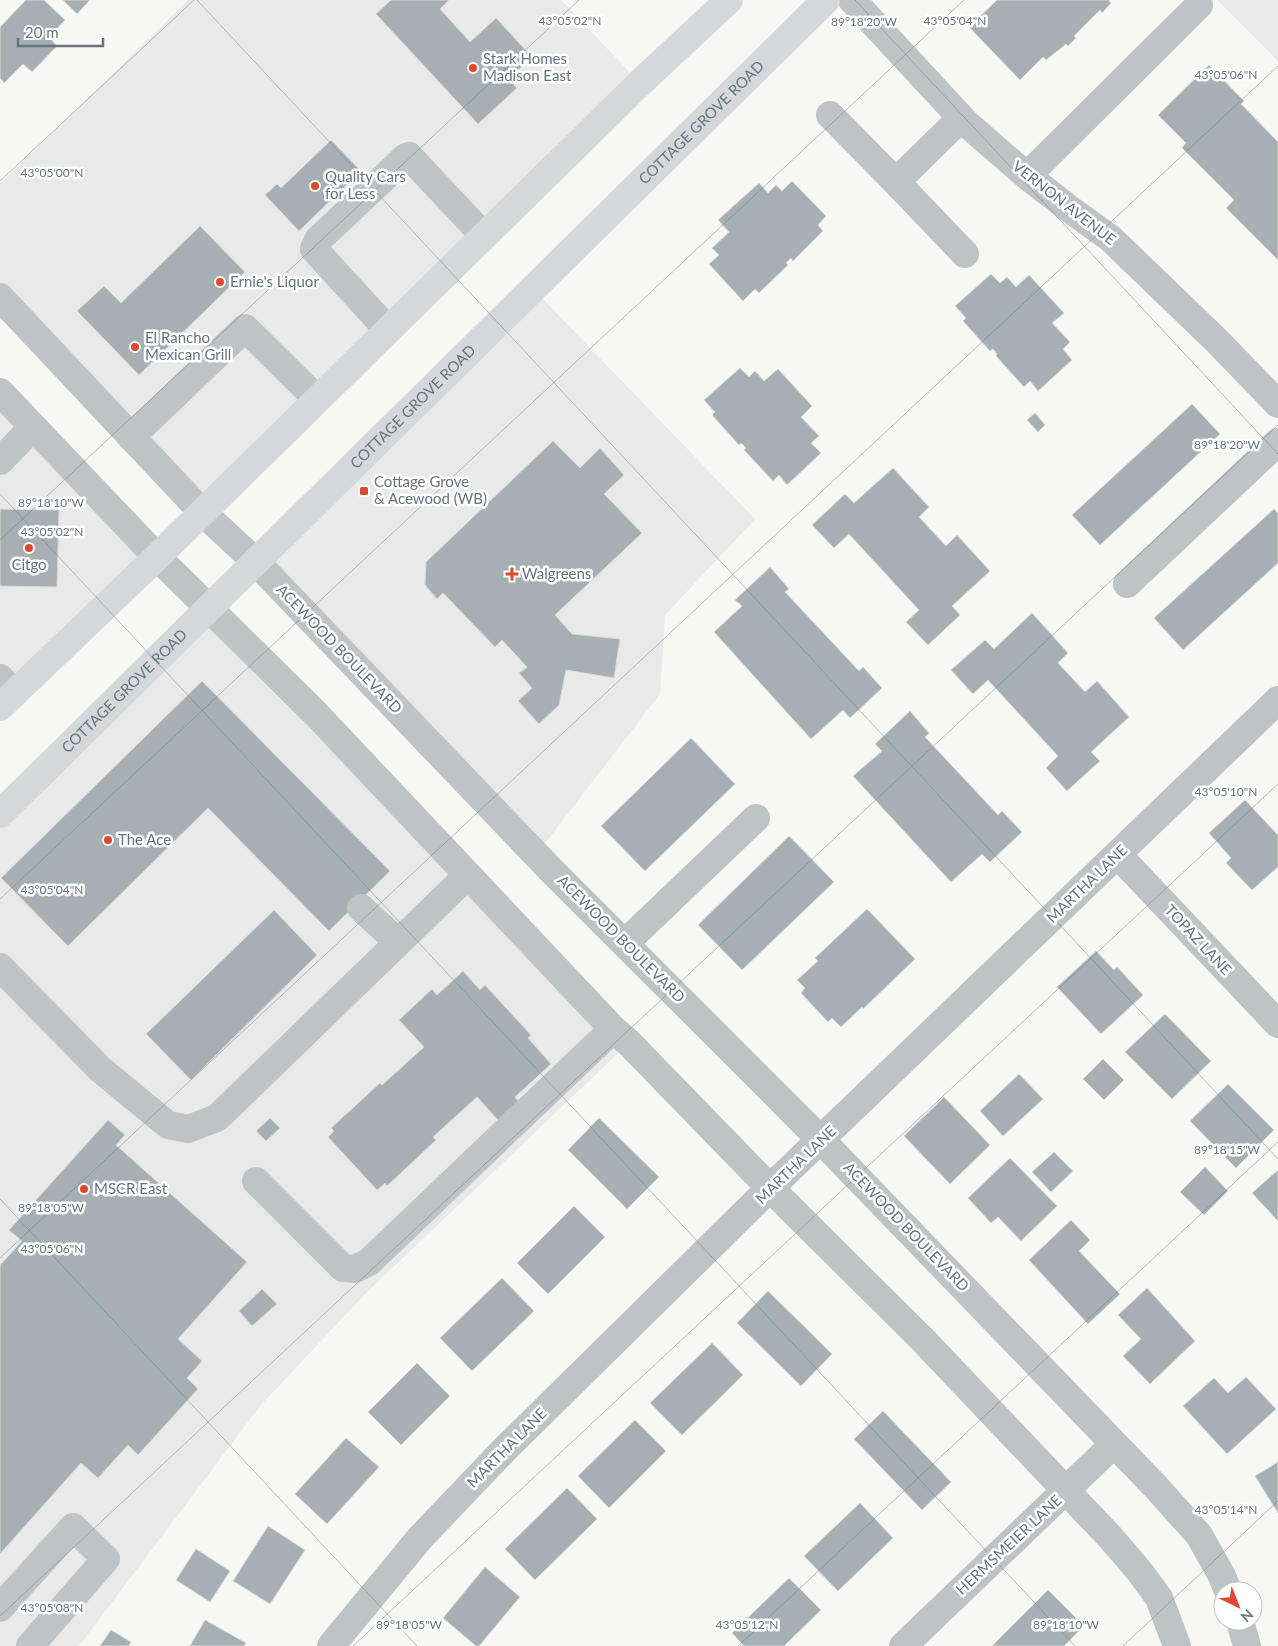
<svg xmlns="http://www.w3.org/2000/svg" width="1278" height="1646" viewBox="0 0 1278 1646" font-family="Lato,sans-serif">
<rect width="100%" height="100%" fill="#f7f7f4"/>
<path fill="#e8e9e8" d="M188,0H561L640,83L202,512L0,297V184Z
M1217,0H1278V61Z
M533,289L755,519L665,615L660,694L536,855L256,562Z
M0,392L157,557L0,707Z
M208,609L629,1043L365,1294L260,1406L79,1646H0V814Z"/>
<path fill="#a6afb4" stroke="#d9d9d7" d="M26,0H44L65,20L49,37L57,46L32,72L23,64L4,83L0,78V27Z
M63,0H90L77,14Z
M391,0H449L440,9L470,42L496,18L532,57L508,79L517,88L478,124L376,14Z
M997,0H1110L1109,1L1111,3L1102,13L1100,10L1074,36L1076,38L1068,46L1066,44L1046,60L1043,57L1020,80L969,27Z
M1209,65L1244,101L1241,104L1278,142V260L1226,208L1234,200L1182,148L1186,143L1158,115Z
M331,140L361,171L299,231L265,195L277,184L281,188Z
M792,181L826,216L818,225L823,231L793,261L791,258L786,263L788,265L759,293L755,289L743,301L709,264L719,255L712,248L729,232L718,220L759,183L768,193L776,185L782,191Z
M200,226L245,272L139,375L77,311L104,286L121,303Z
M991,274L1000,283L1007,277L1016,287L1029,275L1064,313L1052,323L1070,342L1063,349L1072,360L1038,391L1030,381L1024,387L996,356L997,354L993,349L990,351L963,321L966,318L955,306Z
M740,368L749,377L755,371L764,381L778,369L812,406L801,417L819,436L811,443L821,453L787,485L779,475L773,481L744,450L746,448L741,443L739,445L712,415L715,412L704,400Z
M1192,404L1220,434L1100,545L1072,515Z
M1035,413L1045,425L1038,432L1027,420Z
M553,441L580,468L600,448L624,475L604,494L642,533L555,615L572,634L620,639L614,678L566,670L559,705L539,724L518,701L532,688L519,673L527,667L502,640L495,647L443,593L437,599L425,585L426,562Z
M893,468L929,507L919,517L946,546L957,535L990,571L952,606L960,615L928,645L906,622L919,610L849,534L834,548L812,525L845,494L854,503Z
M0,509L59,510L57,587L0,586Z
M1274,509L1278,513V563L1183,650L1154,618Z
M770,567L789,589L785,592L859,671L863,667L882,688L850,718L843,710L811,739L714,632L742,606L735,600Z
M1032,613L1068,653L1058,663L1085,692L1097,681L1129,717L1091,752L1100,761L1067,791L1046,768L1058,756L988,680L973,694L951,670L985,640L994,649Z
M202,681L390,871L329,931L208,808L68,946L1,878Z
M910,711L929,733L925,737L998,815L1002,811L1022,832L990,862L982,854L951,882L853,776L882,751L875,744Z
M691,738L735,784L645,871L601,826Z
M1245,800L1278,835V867L1252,890L1226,863L1231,858L1209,833Z
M789,836L834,882L742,970L698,925Z
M867,909L915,959L863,1009L862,1007L841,1027L832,1018L828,1022L801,993L805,988L797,980L818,961L815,958Z
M274,910L317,955L191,1080L146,1034Z
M1096,951L1114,970L1117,967L1143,995L1101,1034L1057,987Z
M463,971L480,990L485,985L531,1035L528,1038L551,1064L515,1097L518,1101L498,1120L477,1097L433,1137L436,1140L387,1186L385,1183L377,1190L328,1137L334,1131L331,1128L380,1083L382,1085L424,1047L399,1020L432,989L437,995Z
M1165,1014L1211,1061L1172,1099L1125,1052Z
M1103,1059L1124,1080L1104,1100L1083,1079Z
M1019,1074L1043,1099L1003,1136L980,1111Z
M1228,1084L1274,1130L1236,1168L1190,1121Z
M944,1097L990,1145L950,1184L904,1136Z
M270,1118L280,1128L266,1141L256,1131Z
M599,1118L659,1177L627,1209L568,1150Z
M108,1120L125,1135L116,1145L247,1262L178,1339L202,1361L187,1378L198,1389L138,1455L128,1445L98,1478L81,1463L0,1554V1265L22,1241L9,1230Z
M1054,1152L1073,1171L1051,1192L1032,1172Z
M1010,1158L1057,1206L1021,1241L998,1217L991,1223L968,1198Z
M1205,1167L1228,1191L1204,1215L1180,1192Z
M1278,1170V1221L1252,1193Z
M574,1206L605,1237L548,1294L517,1263Z
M1071,1220L1090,1240L1079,1251L1120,1294L1088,1324L1029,1260Z
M502,1278L534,1311L472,1371L440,1338Z
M1147,1288L1195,1341L1150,1384L1123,1356L1141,1339L1118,1315Z
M262,1289L277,1304L252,1326L239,1311Z
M768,1291L832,1354L801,1386L737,1323Z
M712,1343L743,1375L682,1435L650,1403Z
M417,1363L450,1396L401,1445L368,1412Z
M1246,1377L1276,1409L1227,1454L1183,1406L1214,1378L1228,1393Z
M883,1411L951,1482L922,1510L854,1439Z
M635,1420L666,1451L609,1508L578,1476Z
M346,1438L379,1467L327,1524L295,1494Z
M1278,1462V1513L1255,1476Z
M567,1488L597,1519L535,1580L505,1549Z
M860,1503L893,1538L838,1591L804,1556Z
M268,1526L305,1550L270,1604L233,1581Z
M196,1549L230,1571L210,1602L176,1580Z
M485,1567L520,1597L479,1646H476L443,1618Z
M789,1578L821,1610L784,1646H744L732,1633Z
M1048,1590L1084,1626L1064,1646H992Z
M205,1620L246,1643L244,1646H190Z
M111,1630L131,1642L129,1646H100Z"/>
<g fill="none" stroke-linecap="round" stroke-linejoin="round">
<path stroke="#bec3c6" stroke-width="28" d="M852,0L966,123L1027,176L1071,210L1110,238L1217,341L1278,404
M830,115L896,182
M961,118L896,182L965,254
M1027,176L1199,5
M0,297L202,512L256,562L550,869L821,1140L1156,1487L1199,1535L1222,1576L1228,1591
M388,330L314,249L318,240L406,157L409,156L484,236
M0,392L157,557L317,715L613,1029L629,1043L770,1188L924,1341L1110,1537L1140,1572L1159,1598L1177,1646
M131,437L245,328L317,399
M0,461L33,427
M1127,584L1278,442
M0,678L14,693
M1118,855L1278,1024
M361,908L398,942
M625,943L756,818
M0,967L100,1069L168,1125L188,1129L217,1118L468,875
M256,1181L343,1268L355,1269L369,1262L613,1029
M0,1608L73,1527L106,1559L30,1646
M1240,1621L1247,1646
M331,1646L420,1538L505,1449L770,1188L1278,700
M903,1646L1114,1444"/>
<g stroke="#d4d8db" stroke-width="28">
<path d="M0,707L157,557L640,83L729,0"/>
<path id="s1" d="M0,814L826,0"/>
</g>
</g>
<path fill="none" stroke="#64757e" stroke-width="1" stroke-opacity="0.45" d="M197,0L1278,1159M855,0L1278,454M0,181L194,0M0,494L1075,1646M0,540L579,0M0,899L964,0M0,1199L417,1646M0,1258L1278,66M0,1616L1278,425M353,1646L1278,784M738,1646L1278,1142M1123,1646L1278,1501"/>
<g fill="#dc4830" stroke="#fff" stroke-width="2">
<circle cx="473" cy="68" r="5"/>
<circle cx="315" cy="186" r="5"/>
<circle cx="220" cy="282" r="5"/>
<circle cx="135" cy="347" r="5"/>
<rect x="359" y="486" width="10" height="10" rx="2.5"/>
<circle cx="29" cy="548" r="5"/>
<path d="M509.5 566.5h5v5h5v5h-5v5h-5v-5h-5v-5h5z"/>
<circle cx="108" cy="840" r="5"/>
<circle cx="84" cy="1189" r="5"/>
</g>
<g text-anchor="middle" stroke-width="5" stroke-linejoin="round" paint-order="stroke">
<g font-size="15" fill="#64757e" stroke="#fff" text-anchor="start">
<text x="483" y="64">Stark Homes<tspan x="483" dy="17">Madison East</tspan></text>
<text x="325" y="182">Quality Cars<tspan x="325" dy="17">for Less</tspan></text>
<text x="230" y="287">Ernie's Liquor</text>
<text x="145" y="343">El Rancho<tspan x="145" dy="17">Mexican Grill</tspan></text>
<text x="374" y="487">Cottage Grove<tspan x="374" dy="17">&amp; Acewood (WB)</tspan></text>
<text x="29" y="570" text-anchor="middle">Citgo</text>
<text x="522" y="579">Walgreens</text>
<text x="118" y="845">The Ace</text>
<text x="94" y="1194">MSCR East</text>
</g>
<g font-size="15" fill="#64757e" stroke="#fff">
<text dy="5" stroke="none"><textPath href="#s1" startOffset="985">COTTAGE GROVE ROAD</textPath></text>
<text transform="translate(1064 203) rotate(38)" y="5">VERNON AVENUE</text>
<text dy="5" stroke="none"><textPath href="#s1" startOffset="580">COTTAGE GROVE ROAD</textPath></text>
<text transform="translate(339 649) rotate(46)" y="5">ACEWOOD BOULEVARD</text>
<text dy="5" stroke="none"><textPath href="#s1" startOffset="175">COTTAGE GROVE ROAD</textPath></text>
<text transform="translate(1087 884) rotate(-44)" y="5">MARTHA LANE</text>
<text transform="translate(621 939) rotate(45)" y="5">ACEWOOD BOULEVARD</text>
<text transform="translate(1198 940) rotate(47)" y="5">TOPAZ LANE</text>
<text transform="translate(796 1165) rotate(-44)" y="5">MARTHA LANE</text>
<text transform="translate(906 1227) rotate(46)" y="5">ACEWOOD BOULEVARD</text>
<text transform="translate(507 1448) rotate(-45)" y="5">MARTHA LANE</text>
<text transform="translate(1009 1545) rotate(-43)" y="5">HERMSMEIER LANE</text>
</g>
</g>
<g font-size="12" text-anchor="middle" fill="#64757e" stroke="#fff" stroke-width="5" stroke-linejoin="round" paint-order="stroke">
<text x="570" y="25">43°05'02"N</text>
<text x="955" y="25">43°05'04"N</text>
<text x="864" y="26">89°18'20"W</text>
<text x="1226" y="79">43°05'06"N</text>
<text x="52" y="177">43°05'00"N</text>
<text x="1227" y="449">89°18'20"W</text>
<text x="51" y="507">89°18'10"W</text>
<text x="52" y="536">43°05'02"N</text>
<text x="1226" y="796">43°05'10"N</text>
<text x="52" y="894">43°05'04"N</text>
<text x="1227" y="1154">89°18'15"W</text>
<text x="51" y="1212">89°18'05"W</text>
<text x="52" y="1253">43°05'06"N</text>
<text x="1226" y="1514">43°05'14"N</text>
<text x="52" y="1612">43°05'08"N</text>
<text x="409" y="1629">89°18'05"W</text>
<text x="1066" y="1629">89°18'10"W</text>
<text x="747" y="1629">43°05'12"N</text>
</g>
<g transform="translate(1238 1606) rotate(137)"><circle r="24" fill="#ffffff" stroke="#c1c8cb"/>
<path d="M0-4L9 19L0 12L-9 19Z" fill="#dc4830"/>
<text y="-8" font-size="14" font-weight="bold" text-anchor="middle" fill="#64757e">N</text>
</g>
<path d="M18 38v8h85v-8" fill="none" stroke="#64757e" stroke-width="2.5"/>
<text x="25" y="38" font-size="15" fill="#64757e" stroke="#ffffff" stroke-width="4" paint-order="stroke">20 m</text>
</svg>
